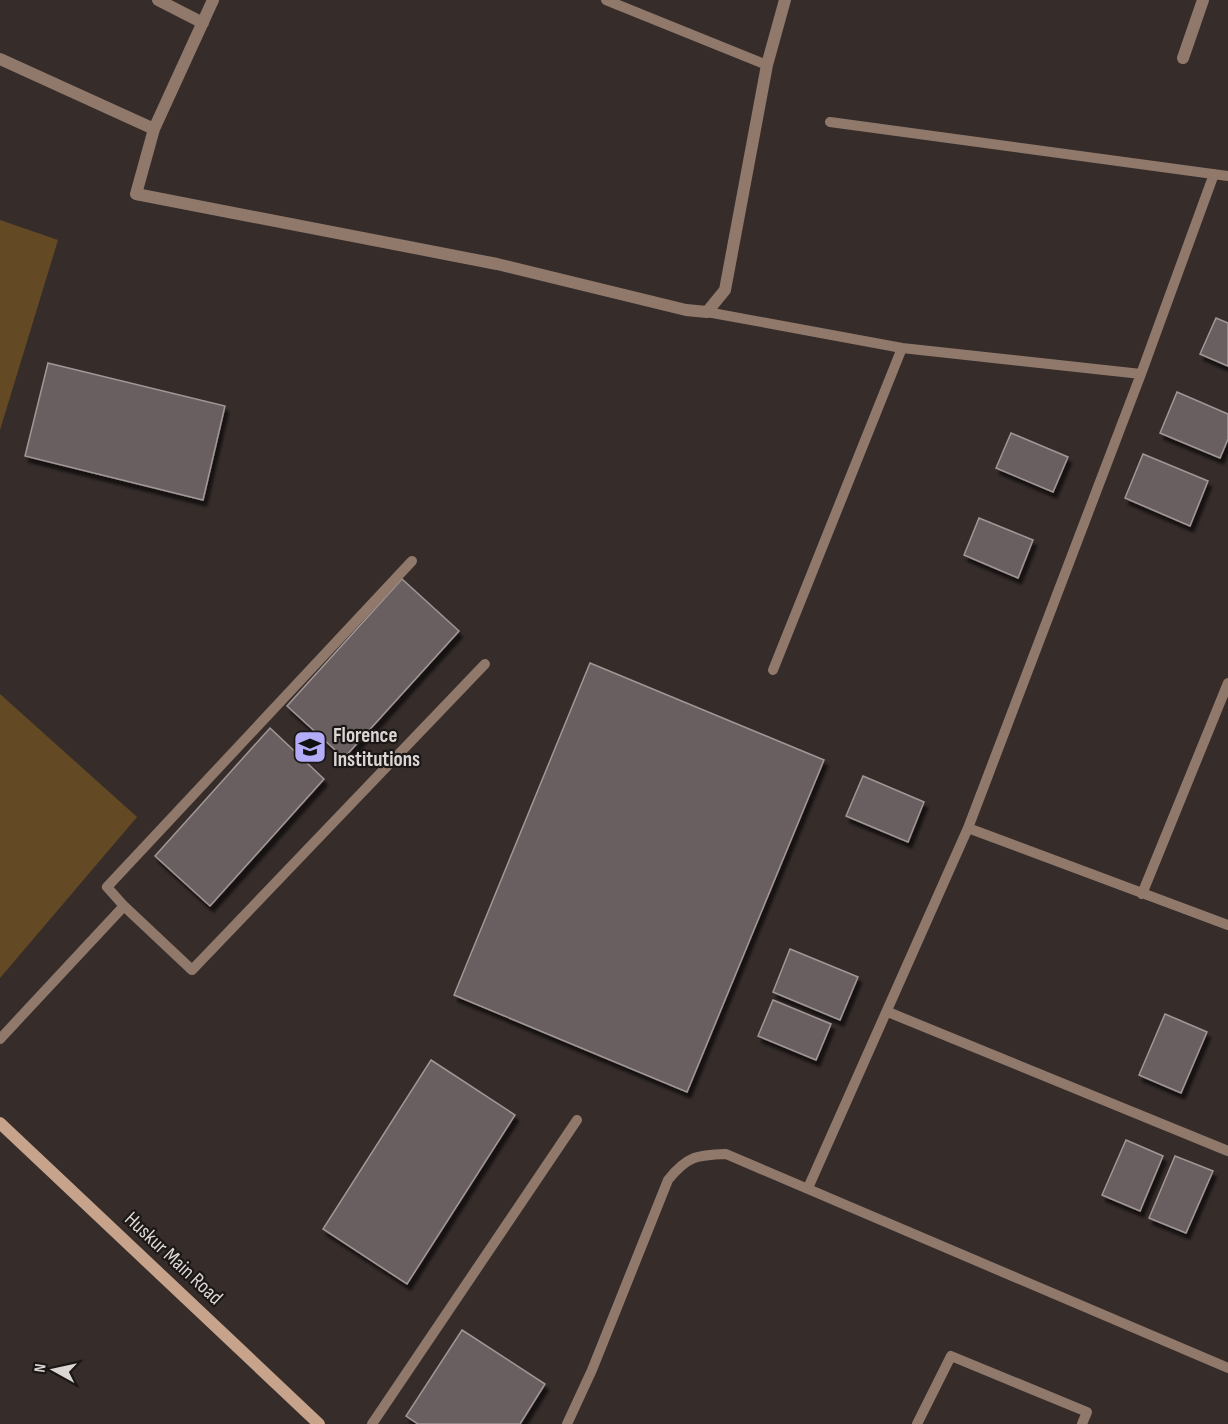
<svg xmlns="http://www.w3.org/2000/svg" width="1228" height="1424" viewBox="0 0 1228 1424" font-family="'Sofia Sans Condensed',sans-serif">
<defs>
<filter id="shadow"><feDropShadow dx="3.5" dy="6" stdDeviation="1.5" flood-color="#0009"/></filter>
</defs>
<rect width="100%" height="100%" fill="#362d2b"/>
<path fill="#644a24" d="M0,220L58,240L0,430Z
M0,694L137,817L0,978Z"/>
<path fill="#6a5f60" stroke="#a29797" stroke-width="1.5" filter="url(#shadow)" d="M1216,318L1228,323V366L1200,354Z
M48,363L225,406L203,500L25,456Z
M1177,392L1228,414V439L1220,458L1160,433Z
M1011,433L1068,457L1053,492L996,468Z
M1143,454L1208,481L1190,526L1125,498Z
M979,518L1033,540L1018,578L964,555Z
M402,579L459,631L344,758L287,706Z
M590,663L824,760L687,1092L454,995Z
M270,728L324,779L210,906L155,856Z
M863,776L924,802L908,842L846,816Z
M790,949L858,977L840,1020L773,992Z
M773,1000L831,1024L816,1060L758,1036Z
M1165,1014L1207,1032L1181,1093L1139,1075Z
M431,1060L515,1115L407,1284L323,1229Z
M1126,1140L1163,1156L1140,1211L1102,1195Z
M1175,1156L1213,1171L1186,1233L1149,1218Z
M462,1330L545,1384L520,1424H418L406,1416Z"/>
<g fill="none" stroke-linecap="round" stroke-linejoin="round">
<path stroke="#90796b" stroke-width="10" d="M606,0L767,65
M830,122L1228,176
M707,312L902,348L1141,374
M773,670L902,348
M968,828L1228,925
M1142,894L1228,683
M124,906L192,970L485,664
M888,1012L1228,1151
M0,1039L124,906L107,887L412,561
M808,1188L968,828L1141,374L1214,174
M372,1424L577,1120
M567,1424L592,1370L668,1180C687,1156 697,1155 726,1154L1228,1368
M917,1424L951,1356L1087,1412L1082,1424"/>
<path stroke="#90796b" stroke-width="12" d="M158,0L203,23
M1183,58L1203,0
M0,59L154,129L213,0
M154,129L136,194L497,264L686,310L707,312L725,290L767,65L785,0"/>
<path stroke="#c7a38c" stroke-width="12" d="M0,1123L319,1424"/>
</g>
<defs>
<g id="university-square" transform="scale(1.725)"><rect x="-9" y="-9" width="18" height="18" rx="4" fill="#b3adf9" stroke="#1b1716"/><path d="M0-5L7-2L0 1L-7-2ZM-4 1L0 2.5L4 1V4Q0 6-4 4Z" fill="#111"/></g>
</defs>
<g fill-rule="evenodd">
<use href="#university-square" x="310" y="747"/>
</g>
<g text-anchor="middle" stroke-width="4.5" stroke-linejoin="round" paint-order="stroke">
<g font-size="21" font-weight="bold" fill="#dbd5d3" stroke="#1b1716" text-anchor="start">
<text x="333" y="742">Florence<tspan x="333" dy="24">Institutions</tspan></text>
</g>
<g font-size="21" fill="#dbd5d3" stroke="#1b1716">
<text transform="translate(174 1258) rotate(43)" y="7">Huskur Main Road</text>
</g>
</g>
<g transform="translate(54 1370) rotate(278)" stroke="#1b1716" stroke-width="4.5" paint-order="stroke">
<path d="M0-4.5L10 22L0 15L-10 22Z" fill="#dbd5d3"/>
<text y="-9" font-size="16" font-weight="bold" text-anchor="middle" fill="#dbd5d3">N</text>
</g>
</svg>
